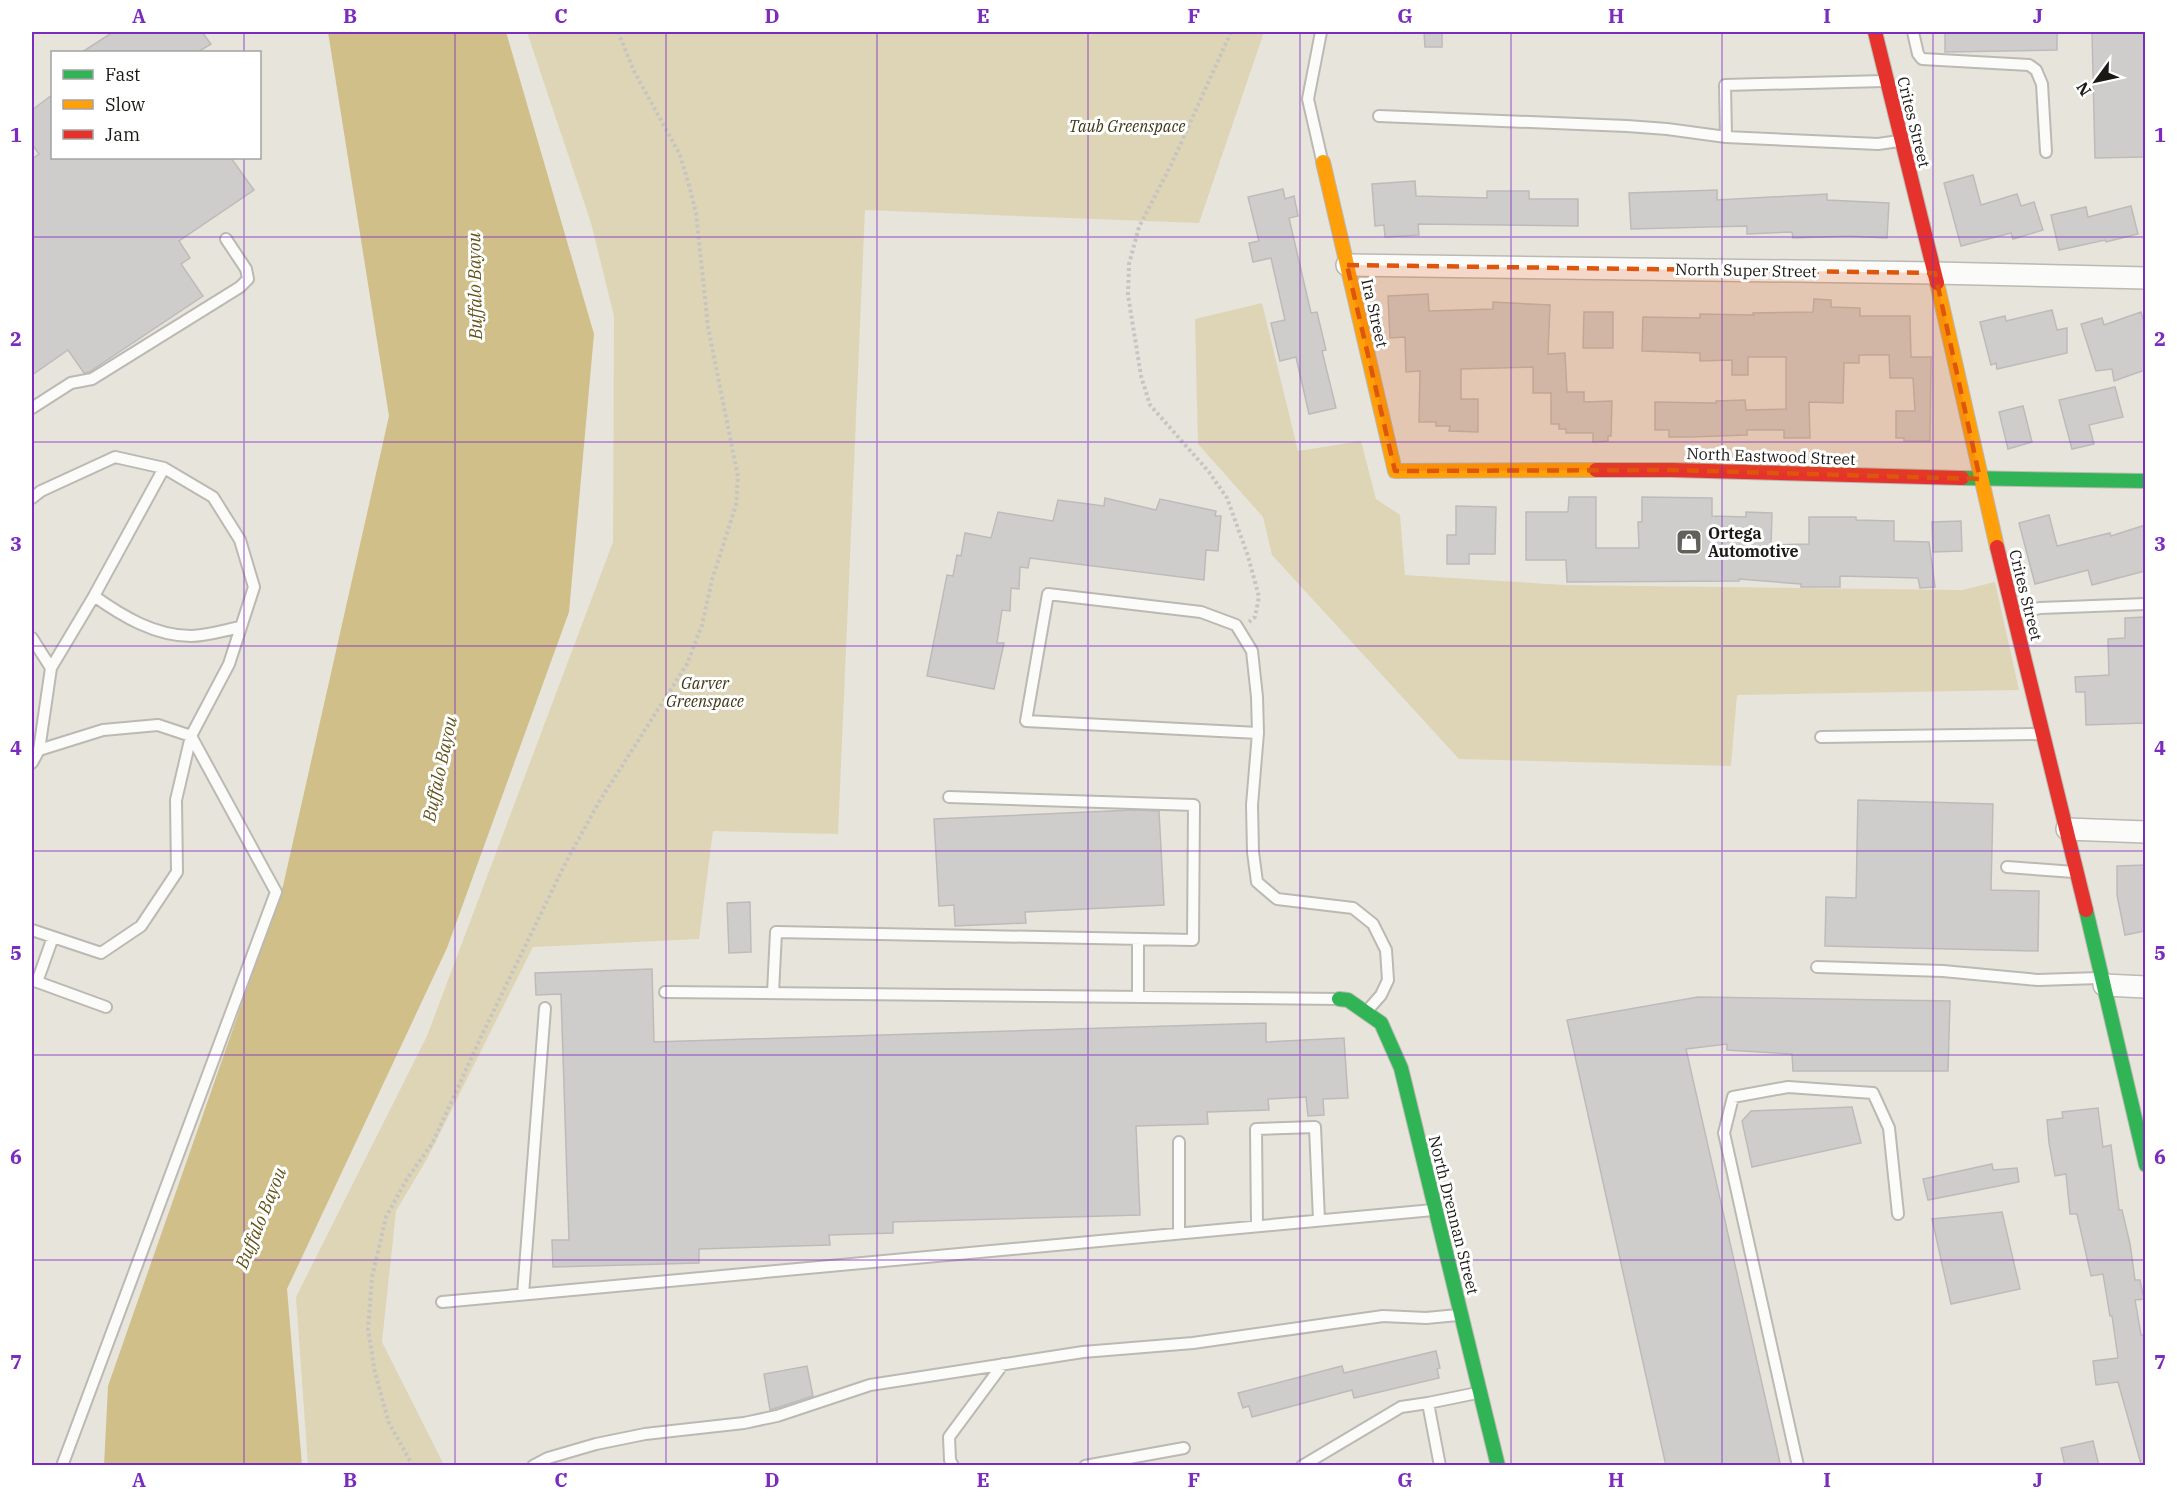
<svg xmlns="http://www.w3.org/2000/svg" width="2177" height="1497" viewBox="0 0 2177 1497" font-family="'IBM Plex Serif',serif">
<rect width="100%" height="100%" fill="#e7e4dc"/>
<path fill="#ded5b7" d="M527,32H1264L1199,223L865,210L838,834L713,831L699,939L533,947L427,1159L396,1211L382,1342L444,1465H308L296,1297L427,1036L613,542L614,316L591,223Z
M1262,303L1298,451L1361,441L1376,499L1400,515L1405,575L1565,585L1962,590L1995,582L2019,690L1737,695L1731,766L1459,759L1272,555L1263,517L1198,444L1195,319Z"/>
<path fill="#d0bf88" d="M328,32H506L594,334L569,612L447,948L287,1289L302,1465L104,1466L108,1386L283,886L389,416Z"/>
<path fill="#cfcdcc" stroke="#bdbbba" stroke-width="1.5" d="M113,32H202L211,44L198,52H82Z
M1424,32H1442V47H1425Z
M1945,32H2057V50L1945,52Z
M2092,32H2145V157L2095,158Z
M52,95V158H231L254,190L179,241L190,258L181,264L203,296L89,372L84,373L68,350L32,375V159L39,154L32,144V110Z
M1973,175L1981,205L2017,194L2021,206L2034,202L2043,230L2013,239L2011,233L1961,246L1944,183Z
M1415,181L1416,196L1487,198V191H1529V199H1578V226L1418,224L1419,235L1385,237L1384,225L1375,226L1372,184Z
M1283,189L1285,199L1294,196L1298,216L1289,218L1311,313L1317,312L1326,350L1322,351L1336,408L1309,414L1296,357L1280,361L1271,323L1285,320L1271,258L1253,262L1249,243L1259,241L1248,197Z
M1717,190V200L1827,194V200L1889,203L1887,238L1848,236L1793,238L1792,232L1747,234V226L1631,229L1629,193Z
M2131,206L2138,234L2106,242L2105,240L2059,250L2051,215L2086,207L2088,217Z
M1428,294L1429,311L1493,309V302L1550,305L1548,354L1565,353L1567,392H1584V402L1612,401L1611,436H1608V441L1593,442V433H1566V429H1559V424H1551V393H1533V367L1461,369V399H1478V432L1449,431L1450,426H1436V422H1419L1420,371L1406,372L1405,337L1390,338L1388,296Z
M1814,299L1831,300V307L1860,308V316H1910L1911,357H1931L1930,441H1904V438H1896V411H1915L1913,378H1890L1889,355H1859V363H1844L1843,403L1809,402L1810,438H1784V430H1747V435L1689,437H1669V430H1655V402L1716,403V401L1745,400L1746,410L1786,409V357H1748V375H1732V360L1700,361V353L1642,351L1643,317L1700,318V314L1754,315L1753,313L1813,312Z
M2052,310L2057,330L2067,328V353L1997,369L1996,363L1991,365L1980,322L2005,316L2006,321Z
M1584,312H1613V348H1583Z
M2141,312L2145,325V370L2114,381L2112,369L2096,371L2081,324L2102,318L2104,325Z
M2115,387L2123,417L2089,425L2094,444L2072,449L2059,400Z
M2023,406L2032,442L2008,449L1999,412Z
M1569,497H1596V548H1639L1638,522H1642V497L1712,498V516L1746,517V512L1772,513L1771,545L1809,544V517H1856V520L1894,521V541L1929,542L1935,587L1920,588L1918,578L1840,576V587H1801V584L1739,579V581L1567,582L1566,560H1526V512H1568Z
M1105,498L1156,510L1160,499L1216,511L1215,516H1221L1218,551L1206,550L1204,580L1030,558L1028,568L1020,567L1019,589L1011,588L1010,611L1002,610L997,643H1004L994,689L927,676L947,575L953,576L957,555L961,556L965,533L991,538L998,512L1053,521L1058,500L1104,506Z
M1456,506L1496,507L1495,554H1469V564H1447V535H1456Z
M2049,515L2057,546L2110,533L2111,536L2145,525V571L2092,585L2088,570L2035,584L2019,523Z
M1961,521L1962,551L1933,552L1932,522Z
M2145,617V723L2086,725L2085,692H2076L2075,677L2109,675L2108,639L2125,638V618Z
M1858,800L1993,804L1991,890L2039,891L2038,951L1825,946L1826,897L1856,898Z
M1133,810L1159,811L1164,905L1025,912L1026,923L955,926L954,905L939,906L934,819Z
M2145,865V931L2125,935L2117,895V866Z
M750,902L751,952L729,953L727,903Z
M652,969L654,1042L1266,1023V1042L1344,1038L1348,1098L1323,1099L1324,1115L1308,1116L1306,1097L1268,1099L1269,1110L1207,1112L1208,1124L1136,1126L1140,1215L893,1222V1233L829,1235L830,1245L699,1249V1263L553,1267L552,1240H569L561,994L536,995L535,973Z
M1698,997L1950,1001L1948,1071H1793L1792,1054L1727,1050V1044L1686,1049L1780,1463L1769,1466H1666L1567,1020Z
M1852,1107L1861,1143L1752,1167L1742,1121L1751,1111Z
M2098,1108L2103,1147L2111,1145L2119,1210H2122L2130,1244L2135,1280H2140L2144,1299L2135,1300L2141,1335H2145V1463L2141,1464L2118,1382L2096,1385L2093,1361L2118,1358L2112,1316H2110L2103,1274L2091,1276L2077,1214H2070L2066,1174L2055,1176L2049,1143L2047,1120L2063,1118L2062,1112Z
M1992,1164L1993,1170L2017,1168L2019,1182L1928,1200L1923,1179Z
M2002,1212L2020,1289L1951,1304L1932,1219Z
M1436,1351L1440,1368L1437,1369L1439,1378L1354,1398L1352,1390L1252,1417L1249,1406L1243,1408L1238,1393L1342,1366L1344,1373Z
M807,1366L813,1396L770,1410L764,1374Z
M2093,1441L2099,1466H2065L2061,1448Z"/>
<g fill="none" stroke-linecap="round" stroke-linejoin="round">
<g stroke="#bbb9b2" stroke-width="14">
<path id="lane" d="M1321,32L1308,99L1322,160
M1913,32L1918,54L1922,59L2029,65L2036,70L2042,84L2046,152
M1379,116L1627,126L1667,129L1726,137L1725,85L1884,81
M1726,137L1878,144L1899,141
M32,408L71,383L92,379L240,287L248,279L246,269L226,239
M164,468L94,596C122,616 155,636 191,636C207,636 225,630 241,627
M32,498L41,491L115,457L164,468L213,497L240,540L254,587L229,664L191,736L176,800L177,872L141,926L101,953L32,930
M2017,613L2040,608L2146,604
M32,638L51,668L39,750
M51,668L94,596
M1258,733L1026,721L1048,594L1201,612L1236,625L1252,651L1257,697L1258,733L1252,805L1253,852L1257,882L1277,899L1353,908L1373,924L1386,950L1388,980L1381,995L1366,1012
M1821,737L2043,734
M32,763L39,750L103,730L158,725L191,736L276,892L62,1466
M2007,867L2074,872
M1817,967L1943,971L2038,980L2099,978
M32,980L106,1007
M37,982L53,937
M665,992L1339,999
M773,993L776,932L1193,940L1194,805L949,797
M1138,997V939
M1179,1142V1232
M1257,1225L1256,1129L1315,1127L1319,1220
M523,1294L545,1008
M442,1302L1433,1210
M533,1466L548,1458L596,1444L645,1434L744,1423L777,1416L870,1385L1083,1352L1193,1343L1383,1316L1426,1318L1458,1315
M953,1466L950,1460L949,1437L1003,1364
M1085,1466L1184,1448
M1302,1466L1401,1407L1428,1403
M1440,1466L1428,1403L1477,1393
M1798,1466L1724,1133L1733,1097L1788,1087L1873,1093L1889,1128L1898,1214"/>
</g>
<g stroke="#bbb9b2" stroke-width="24">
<path id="street" d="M1347,265L1935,273L2146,278
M2067,829L2146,832
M2104,985L2146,987"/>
</g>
<g stroke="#bbb9b2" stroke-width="16">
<path id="fast" d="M1962,478L2146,481
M2086,910L2146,1165
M1339,999L1348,1000L1381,1023L1401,1068L1498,1466"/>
</g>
<g stroke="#bbb9b2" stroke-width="16">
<path id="slow" d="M1323,162L1395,471L1596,470
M1937,283L1997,547"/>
</g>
<g stroke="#bbb9b2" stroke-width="16">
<path id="jam" d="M1875,32L1937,283
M1596,470H1672L1962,478
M1997,547L2086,910"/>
</g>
<path stroke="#c6c5c2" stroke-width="4" stroke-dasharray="3 3" stroke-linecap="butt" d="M1231,32L1171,165L1139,227L1129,264L1128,295L1141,376L1150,405L1209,472L1227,498L1248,556L1259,597L1255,617L1249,622
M413,1466L389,1423L375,1373L368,1329L372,1277L386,1217L407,1179L433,1142L480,1039L566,862L599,802L687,664L702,625L712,580L736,505L738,477L708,327L696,213L689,185L680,155L634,71L618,32"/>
<use href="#lane" stroke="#fbfbfa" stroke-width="10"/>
<use href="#street" stroke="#fbfbfa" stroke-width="21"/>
<use href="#fast" stroke="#30b455" stroke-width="14"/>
<use href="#slow" stroke="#ff9f0a" stroke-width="14"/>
<use href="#jam" stroke="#e5322d" stroke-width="14"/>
</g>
<path fill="#de560c" fill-opacity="0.2" stroke="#de560c" stroke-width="4.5" stroke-dasharray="12 8" stroke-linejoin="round" d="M1347,265L1935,273L1980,479L1672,470L1395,471Z"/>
<path fill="none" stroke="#7b2cbf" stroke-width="1.5" stroke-opacity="0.55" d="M244,32V52M455,32V1466M666,32V1466M877,32V1466M1088,32V1466M1300,32V1466M1511,32V1466M1722,32V1466M1933,32V1466M244,158V1466M32,237H2146M32,442H2146M32,646H2146M32,851H2146M32,1055H2146M32,1260H2146"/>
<defs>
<g id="shop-square" transform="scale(1.35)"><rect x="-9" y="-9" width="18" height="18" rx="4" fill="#62605a" stroke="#fff"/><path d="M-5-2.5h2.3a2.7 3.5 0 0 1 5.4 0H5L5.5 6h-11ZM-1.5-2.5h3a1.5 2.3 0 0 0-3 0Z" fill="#fff"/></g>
</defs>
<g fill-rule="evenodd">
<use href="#shop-square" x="1689" y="542"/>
</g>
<g text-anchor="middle" stroke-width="6" stroke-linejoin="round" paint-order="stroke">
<g font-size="16" fill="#1b1914" stroke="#fff">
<text transform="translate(1914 122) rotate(76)" y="6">Crites Street</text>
<text transform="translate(1746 270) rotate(1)" y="6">North Super Street</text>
<text transform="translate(1375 313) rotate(77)" y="6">Ira Street</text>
<text transform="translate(1771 456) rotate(2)" y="6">North Eastwood Street</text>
<text transform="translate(2026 595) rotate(76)" y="6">Crites Street</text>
<text transform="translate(1454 1215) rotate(76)" y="6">North Drennan Street</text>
</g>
<g font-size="16" font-style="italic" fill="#3f3514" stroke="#fff">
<text x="1127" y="132">Taub Greenspace</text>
<text x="705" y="689">Garver<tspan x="705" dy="18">Greenspace</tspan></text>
</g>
<g font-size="16" font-weight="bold" fill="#1b1914" stroke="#fff" text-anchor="start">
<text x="1708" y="539">Ortega<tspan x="1708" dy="18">Automotive</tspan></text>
</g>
<g font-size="18" font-style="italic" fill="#63531a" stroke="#fff">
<text transform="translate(475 286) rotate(-91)" y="6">Buffalo Bayou</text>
<text transform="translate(440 769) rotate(-78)" y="6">Buffalo Bayou</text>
<text transform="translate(261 1218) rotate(-68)" y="6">Buffalo Bayou</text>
</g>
</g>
<rect width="2177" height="1497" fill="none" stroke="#ffffff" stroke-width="66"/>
<rect x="51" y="51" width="210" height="108" fill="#ffffff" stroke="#a4a3a1" stroke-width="1.5"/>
<rect x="63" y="70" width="30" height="9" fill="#30b455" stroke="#a4a3a1" stroke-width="1.5"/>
<text x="105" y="81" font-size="18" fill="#1b1914">Fast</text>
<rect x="63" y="100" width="30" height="9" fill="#ff9f0a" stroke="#a4a3a1" stroke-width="1.5"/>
<text x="105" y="111" font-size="18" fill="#1b1914">Slow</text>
<rect x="63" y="130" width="30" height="9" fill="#e5322d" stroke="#a4a3a1" stroke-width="1.5"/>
<text x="105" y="141" font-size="18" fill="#1b1914">Jam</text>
<g transform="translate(2096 81) rotate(237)" stroke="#ffffff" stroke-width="4.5" paint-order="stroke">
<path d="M0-4.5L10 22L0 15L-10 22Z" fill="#1b1914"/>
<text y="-9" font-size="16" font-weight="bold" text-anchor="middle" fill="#1b1914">N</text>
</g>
<rect x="33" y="33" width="2111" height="1431" fill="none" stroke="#7b2cbf" stroke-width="2"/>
<g font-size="20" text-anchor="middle" font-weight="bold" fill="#7b2cbf">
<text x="139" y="23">A</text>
<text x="350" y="23">B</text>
<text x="561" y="23">C</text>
<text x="772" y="23">D</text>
<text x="983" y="23">E</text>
<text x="1194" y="23">F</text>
<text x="1405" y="23">G</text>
<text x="1616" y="23">H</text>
<text x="1827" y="23">I</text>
<text x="2038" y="23">J</text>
<text x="16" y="142">1</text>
<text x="2160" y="142">1</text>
<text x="16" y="346">2</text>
<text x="2160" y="346">2</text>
<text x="16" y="551">3</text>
<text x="2160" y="551">3</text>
<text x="16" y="755">4</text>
<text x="2160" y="755">4</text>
<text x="16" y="960">5</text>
<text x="2160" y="960">5</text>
<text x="16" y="1164">6</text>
<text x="2160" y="1164">6</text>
<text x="16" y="1369">7</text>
<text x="2160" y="1369">7</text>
<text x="139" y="1487">A</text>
<text x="350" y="1487">B</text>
<text x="561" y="1487">C</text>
<text x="772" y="1487">D</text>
<text x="983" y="1487">E</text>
<text x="1194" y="1487">F</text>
<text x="1405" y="1487">G</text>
<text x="1616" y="1487">H</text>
<text x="1827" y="1487">I</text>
<text x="2038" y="1487">J</text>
</g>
</svg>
